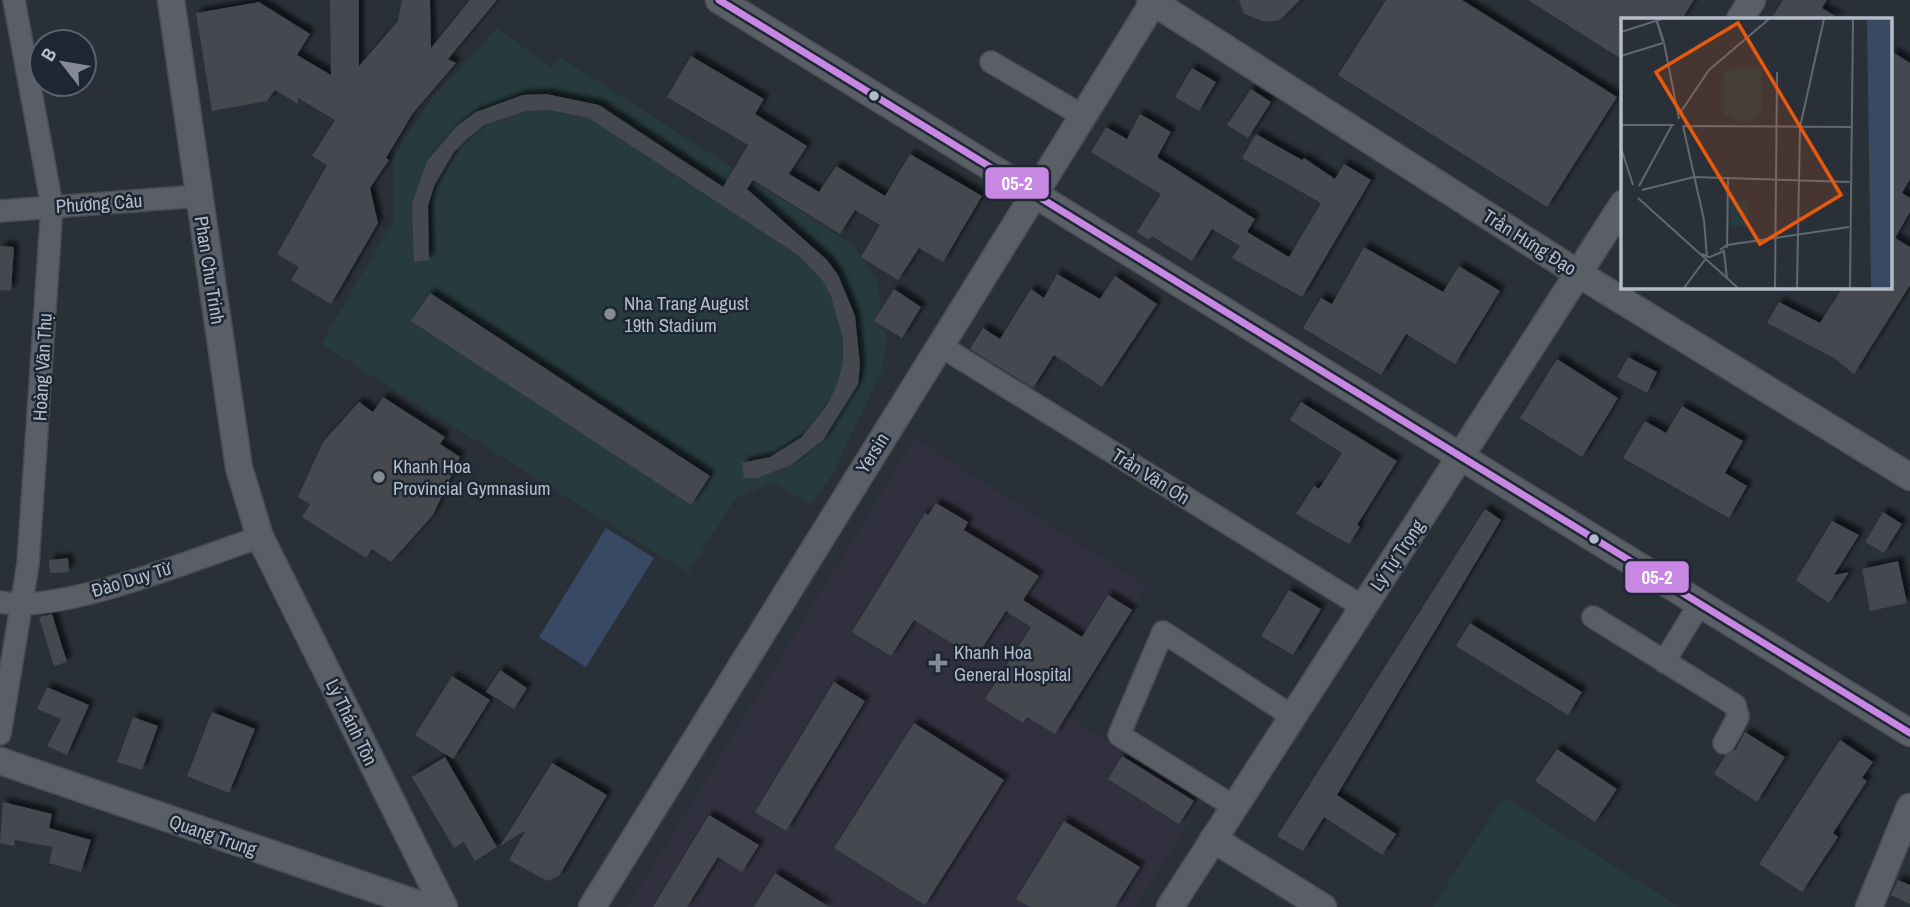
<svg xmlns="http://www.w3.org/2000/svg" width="1910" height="907" viewBox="0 0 1910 907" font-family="'Archivo Narrow',sans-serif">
<defs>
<filter id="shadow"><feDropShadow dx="5" dy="-5" stdDeviation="2" flood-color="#0009"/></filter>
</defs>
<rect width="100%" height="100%" fill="#2a3038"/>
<path fill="#31303e" d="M915,438L1147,587L1067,715L1202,801L1136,907H628Z"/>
<path fill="#273a3e" d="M497,28L551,67L560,57L852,244L876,278L886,338L883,368L832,475L811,505L773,482L735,499L688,573L321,344L394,220L393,158L430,101Z
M1503,797L1680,907H1433Z"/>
<path fill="#384963" d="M606,528L654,558L586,667L539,637Z"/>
<path fill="#444950" filter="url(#shadow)" d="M330,0H359V66L398,21L402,0H430L431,48L470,0H497L448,59L456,63L413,113L386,158L389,160L370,188L378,223L331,304L291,280L299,267L277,254L327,165L312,156L335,120L298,98V104L275,90L267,101L212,111L196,13L259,2L310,34L297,55L331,75Z
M1239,0H1300L1280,20L1266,22L1244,14Z
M1386,0H1462L1617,97L1547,207L1338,75Z
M1528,0H1694L1682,19H1623V60Z
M1783,0H1827L1822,8L1840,19H1771Z
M1891,51L1910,63V179L1902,193L1910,198V212L1895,238L1910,247V285L1854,374L1834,358L1767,323L1779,302L1820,323L1843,287H1891Z
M691,56L764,99L755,114L807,146L789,174L819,192L836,166L885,196L910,154L982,196L943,262L919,248L898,280L861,257L880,225L855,210L840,234L753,180L747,189L827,260L838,275L855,316L860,365L858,384L823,440L791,465L757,478H744L742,463L770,457L802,437L827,405L837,385L843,363V338L831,296L823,281L798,255L589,118L550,110L526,111L484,125L469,137L454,152L434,186L428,206L429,260L414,262L412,204L427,161L456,127L476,112L523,95L546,94L599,105L723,187L748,145L667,97Z
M1192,68L1216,82L1199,111L1175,97Z
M1251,89L1271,102L1248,138L1227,125Z
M1140,114L1171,132L1157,157L1255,219L1247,232L1289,257L1321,203L1242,158L1256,134L1302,160L1304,158L1335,179L1344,164L1371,180L1302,297L1232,258L1240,246L1212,229L1192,261L1152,236L1149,240L1137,232L1161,194L1091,152L1106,127L1127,139Z
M0,246L14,247L11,291L0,290Z
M1364,247L1443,292L1459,266L1500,291L1455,364L1406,334L1381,375L1303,328L1321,298L1332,304Z
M1057,274L1100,299L1115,276L1157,304L1102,387L1054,355L1033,388L970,349L983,328L1000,339L1031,289L1044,298Z
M894,289L921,307L902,338L874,321Z
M430,293L710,476L691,505L411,321Z
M1628,357L1657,372L1647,393L1617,377Z
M1557,359L1618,398L1582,457L1520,418Z
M383,397L445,437L440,444L460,457L433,515L391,562L372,549L366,558L302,517L310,504L298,497L323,442L359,402L373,412Z
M1301,402L1397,461L1357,525L1360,527L1349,544L1296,514L1314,486L1319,489L1342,453L1290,420Z
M1682,406L1743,441L1725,473L1747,486L1729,518L1623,458L1645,421L1666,433Z
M936,503L968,522L964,530L1039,576L1023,600L1082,637L1108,595L1132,610L1055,734L1027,717L1023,723L985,699L1031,627L1006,611L976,658L914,620L891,656L852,632L925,513L928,515Z
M1485,509L1501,520L1337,795L1396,834L1382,855L1324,817L1303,851L1277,836Z
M1883,512L1902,524L1884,553L1865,542Z
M1832,521L1859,535L1834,575L1849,572L1829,603L1796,580Z
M68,558L69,572L50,573L49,560Z
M1898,561L1907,603L1870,611L1862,569Z
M1289,590L1321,609L1293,655L1261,636Z
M52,614L67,662L54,666L39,617Z
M1470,623L1582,692L1568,715L1456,646Z
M500,670L527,688L514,709L486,692Z
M452,676L490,700L453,759L415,735Z
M834,682L865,701L786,831L755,812Z
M47,687L89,705L67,755L47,746L61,719L37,709Z
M212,712L255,729L229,793L187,776Z
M133,717L158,726L142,770L117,762Z
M914,723L1004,780L925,905L834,848Z
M1745,732L1785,757L1757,802L1714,774L1725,756L1736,749Z
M1840,740L1873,762L1862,778L1867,781L1833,833L1838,837L1802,892L1759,864Z
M1557,749L1617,789L1595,822L1535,781Z
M1122,756L1194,801L1179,824L1108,779Z
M445,757L497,847L475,861L464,842L454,848L412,777Z
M552,763L607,795L559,876L547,881L509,860L525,831L500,846Z
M3,802L52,814L49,828L91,840L81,872L49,863L53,847L15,840L14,846L0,843Z
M709,815L759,845L742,872L718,857L687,907H653Z
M1064,821L1140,867L1115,907H1030L1016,899Z
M775,873L829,907H754Z
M1898,880L1910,885V904L1891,895Z"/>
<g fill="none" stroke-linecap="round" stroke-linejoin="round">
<g stroke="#484c53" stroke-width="24">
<path id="minor" d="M991,62L1083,116
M0,211L199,196
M939,345L1363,607
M0,602C60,615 197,558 260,537
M1593,617L1735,705L1738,717L1724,743
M1664,662L1700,603
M0,734L28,564L52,206L14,0
M1233,806L1119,735L1163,632L1292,716"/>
</g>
<g stroke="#484c53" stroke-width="29">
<path id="tertiary" d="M171,0L239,468L260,537L444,907
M719,0L1910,733
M1150,0L1579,274L1910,477
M1740,19L1752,0
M0,761L427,907
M1213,839L1323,907
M592,907L1155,0
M1170,907L1623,204
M1869,907L1910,807"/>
</g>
<use href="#minor" stroke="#5a5e66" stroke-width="21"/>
<use href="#tertiary" stroke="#5a5e66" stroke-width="26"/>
<g stroke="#1d2633" stroke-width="12">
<path id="bus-1" d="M719,0L1910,733"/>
</g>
<use href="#bus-1" stroke="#c787e3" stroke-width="7"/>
</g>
<g fill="#b4bcc9" stroke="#1d2633" stroke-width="2.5">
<circle cx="874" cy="96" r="6"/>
<circle cx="1594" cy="539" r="6"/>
</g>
<g fill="#848b96" stroke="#1d2633" stroke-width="2.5">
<circle cx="610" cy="314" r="7"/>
<circle cx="379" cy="477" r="7"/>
<path d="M934.5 652.5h7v7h7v7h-7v7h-7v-7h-7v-7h7z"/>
</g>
<g text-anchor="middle" stroke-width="5" stroke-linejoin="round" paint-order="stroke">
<g font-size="19" fill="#b4bcc9" stroke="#1d2633">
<text transform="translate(99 203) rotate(-4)" y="7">Phương Câu</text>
<text transform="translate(1530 242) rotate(32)" y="7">Trần Hưng Đạo</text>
<text transform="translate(210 270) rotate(81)" y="7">Phan Chu Trinh</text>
<text transform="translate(42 367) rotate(-87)" y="7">Hoàng Văn Thụ</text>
<text transform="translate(872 453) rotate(-58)" y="7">Yersin</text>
<text transform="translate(1151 476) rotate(32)" y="7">Trần Văn Ơn</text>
<text transform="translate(1397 555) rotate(-56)" y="7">Lý Tự Trọng</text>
<text transform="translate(131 579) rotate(-17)" y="7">Đào Duy Từ</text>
<text transform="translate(352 722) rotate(64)" y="7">Lý Thánh Tôn</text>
<text transform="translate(213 835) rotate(19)" y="7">Quang Trung</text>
</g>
<g font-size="19" fill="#b4bcc9" stroke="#1d2633" text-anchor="start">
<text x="624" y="310">Nha Trang August<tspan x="624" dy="22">19th Stadium</tspan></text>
<text x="393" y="473">Khanh Hoa<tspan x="393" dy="22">Provincial Gymnasium</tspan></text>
<text x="954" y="659">Khanh Hoa<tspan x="954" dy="22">General Hospital</tspan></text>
</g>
</g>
<g transform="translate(1621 18)">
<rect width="271" height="271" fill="#2a3038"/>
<path d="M124,49L141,51V95L131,105L115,106L112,98H102L103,53ZM110,183L126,184V209L110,208Z" fill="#273a3e"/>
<path d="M246,1H271V270H250Z" fill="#384963"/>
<path fill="none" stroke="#616872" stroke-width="2" d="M35,1L42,24M36,3L43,24M0,14L41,1M43,25L58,101M0,38L42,25M59,95L88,52L148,1M0,107H53M62,108L83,202L86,239L63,270M62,108L230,109M0,130L12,167M18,168L51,107M21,172L73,159L229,164M17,180L117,270M106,230L107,160M99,232L106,227L228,209M80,236L89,239L103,233L106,261M154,270L156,54M176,270L179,109L203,1M229,270L232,1"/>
<path fill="#e8590c" fill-opacity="0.15" stroke="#e8590c" stroke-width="3.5" d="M117,5L220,177L139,226L35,54Z"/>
<rect width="271" height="271" fill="none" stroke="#b4bcc9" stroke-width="3.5"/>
</g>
<g stroke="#1d2633" stroke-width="2.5">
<rect x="984" y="166" width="66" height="34" rx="7" fill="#c787e3"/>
<rect x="1624" y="560" width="66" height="34" rx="7" fill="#c787e3"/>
</g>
<g font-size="19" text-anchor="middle" font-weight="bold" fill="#fff">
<text x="1017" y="190">05-2</text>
<text x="1657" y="584">05-2</text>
</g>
<g transform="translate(63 63) rotate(301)"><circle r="33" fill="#1d2633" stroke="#59626f" stroke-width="2"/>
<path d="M0-5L12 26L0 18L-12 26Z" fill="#848b96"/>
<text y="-10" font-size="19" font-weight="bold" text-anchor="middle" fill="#b4bcc9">B</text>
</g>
</svg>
